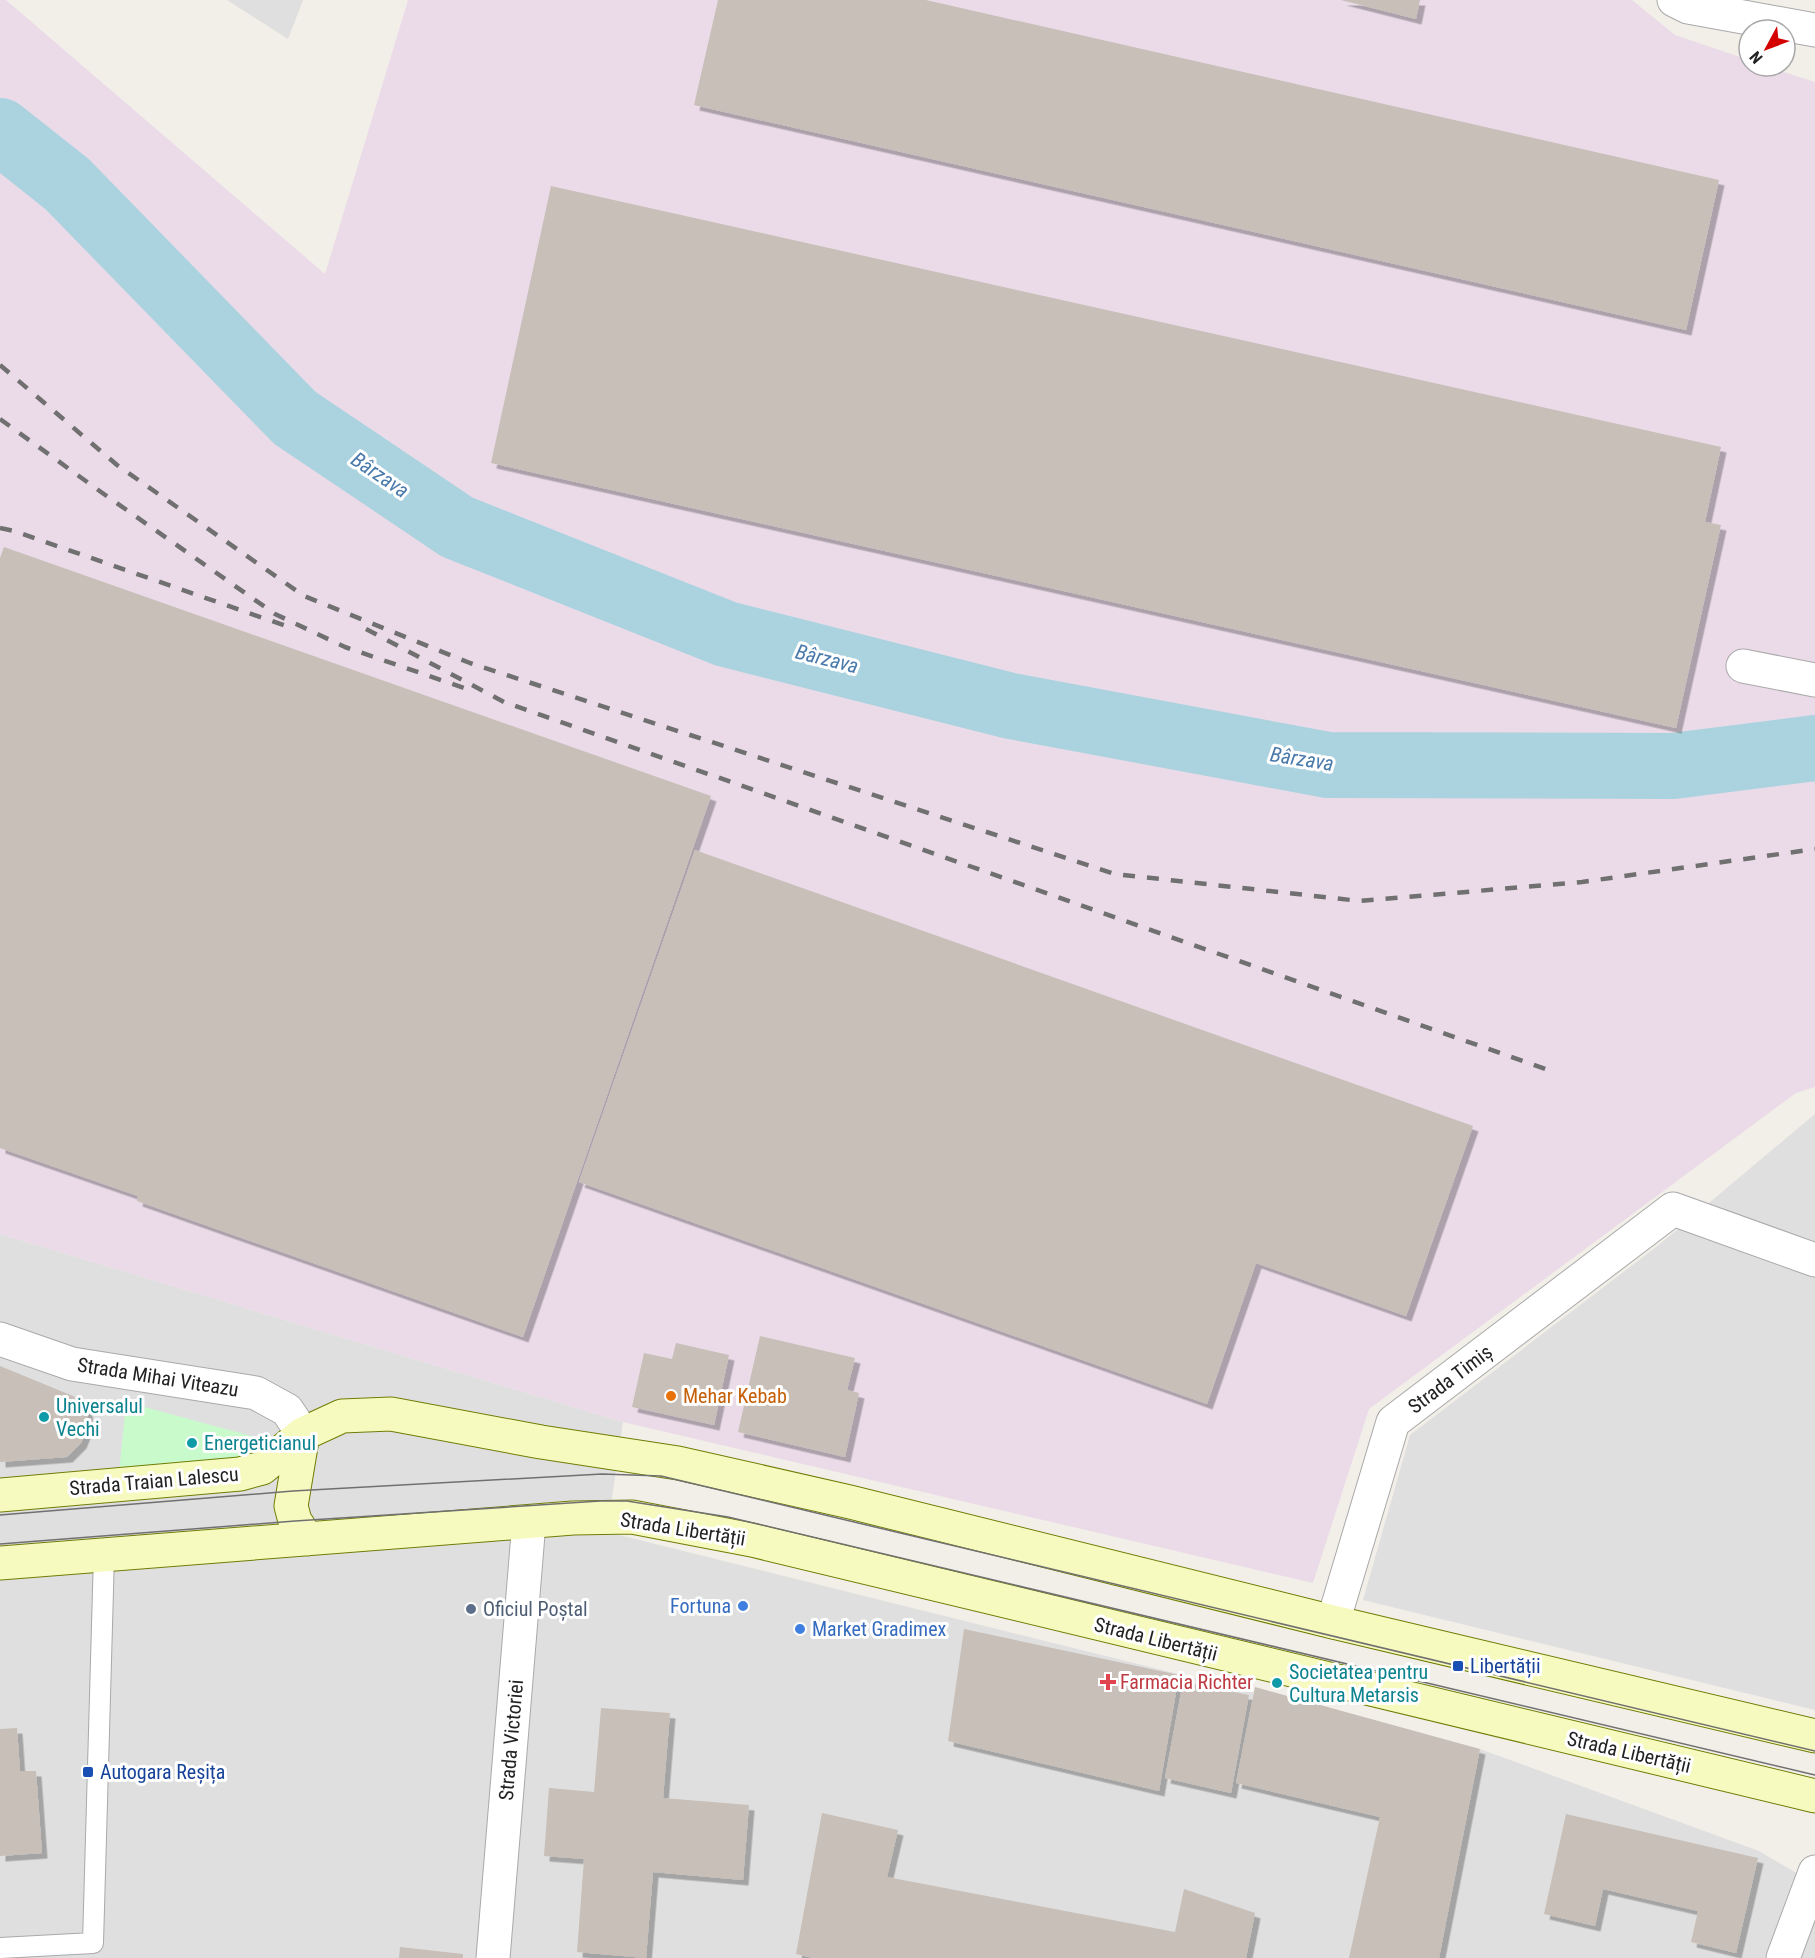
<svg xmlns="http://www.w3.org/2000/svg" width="1815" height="1958" viewBox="0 0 1815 1958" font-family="'Roboto Condensed',sans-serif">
<defs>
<filter id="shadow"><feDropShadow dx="5.5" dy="5.5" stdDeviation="0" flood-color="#0004"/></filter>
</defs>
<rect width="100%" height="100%" fill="#f2efe9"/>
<path fill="#e0dfdf" d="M227,0H303L288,39Z
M1815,1114V1710L1363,1600L1410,1435L1660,1244Z
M0,1234L623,1422L607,1532L1480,1749L1759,1851L1815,1884V1958H0Z"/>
<path fill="#ebdbe8" d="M0,0H6L325,274L408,0H1632L1675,35L1749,60V66H1766L1815,82V1087L1796,1093L1369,1409L1313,1583L623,1422L0,1234Z"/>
<path fill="#c8facc" d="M126,1402L266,1440L261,1462L119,1474Z"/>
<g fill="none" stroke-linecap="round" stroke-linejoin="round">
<path stroke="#aad3df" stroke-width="66" d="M0,131L67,184L295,418L457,527L726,634L1011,706L1328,765L1673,766L1815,748"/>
</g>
<path fill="#c7bfb8" filter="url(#shadow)" d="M718,0H926L1719,180L1686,330L694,105Z
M1341,0H1420L1416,19Z
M551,186L1721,447L1705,522L1721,525L1676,728L491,463Z
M4,547L711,796L523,1337L137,1201L138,1196L0,1148V558Z
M695,850L1473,1126L1406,1316L1256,1263L1207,1404L579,1182Z
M760,1336L855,1358L847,1390L859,1393L845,1457L738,1432Z
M676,1343L729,1355L714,1425L632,1407L644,1353L672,1359Z
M0,1366L73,1396L87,1408L88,1426L81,1443L67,1457L0,1462Z
M964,1629L1179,1675L1159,1791L948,1741Z
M1183,1682L1249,1695L1231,1793L1165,1778Z
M1255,1687L1480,1749L1439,1958H1349L1380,1817L1236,1783Z
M601,1708L670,1713L663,1798L749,1805L743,1880L653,1872L646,1958L577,1952L584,1859L544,1856L549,1788L594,1792Z
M17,1728L20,1771H36L42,1853L0,1856V1729Z
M822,1813L898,1830L887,1877L1175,1932L1184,1889L1255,1913L1246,1958H813L796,1954Z
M1566,1814L1758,1858L1736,1953L1691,1942L1698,1911L1603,1889L1595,1926L1544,1914Z
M400,1947L463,1954V1958H399Z"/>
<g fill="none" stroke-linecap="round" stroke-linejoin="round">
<g stroke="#a9a9a9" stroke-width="22">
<path id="service" d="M0,1948L93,1943L104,1555"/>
</g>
<g stroke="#a9a9a9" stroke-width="35">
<path id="minor" d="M1674,0L1688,7L1815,30
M1743,666L1815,680
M0,1339L72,1364L256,1393L287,1410L303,1434
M1333,1622L1393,1422L1673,1209L1815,1260
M493,1958L529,1522"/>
</g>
<g stroke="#a9a9a9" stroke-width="35">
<path id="tertiary" d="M1783,1958L1815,1872"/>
</g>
<g stroke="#707d05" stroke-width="35">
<path id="secondary" d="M303,1434L291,1506L295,1521L307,1539
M0,1495L240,1474L262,1468L303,1434L342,1416L391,1414L541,1442L678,1463L850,1502L1333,1622L1815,1736
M0,1563L573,1518L632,1517L752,1540L1815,1796"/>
</g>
<use href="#service" stroke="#fff" stroke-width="20"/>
<use href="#minor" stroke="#fff" stroke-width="33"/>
<use href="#tertiary" stroke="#fff" stroke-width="33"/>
<use href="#secondary" stroke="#f7fabf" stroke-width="33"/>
<path stroke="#707070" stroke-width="1.5" d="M0,1515L293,1491L602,1474L661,1476L1815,1751
M0,1544L295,1521L600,1501H627L728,1517L1815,1775"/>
<path stroke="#707070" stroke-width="4.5" stroke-dasharray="12 12" stroke-linecap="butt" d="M0,365L117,465L304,596L470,663L1115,874L1360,901L1582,882L1815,849
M0,419L101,492L275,614L345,647L464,688
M0,528L14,531L286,626
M366,629L504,702L1551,1071"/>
</g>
<circle fill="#e8710a" stroke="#fff" stroke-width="2" cx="671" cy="1396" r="6"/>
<g fill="#0f9aa8" stroke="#fff" stroke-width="2">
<circle cx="44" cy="1417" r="6"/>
<circle cx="192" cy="1443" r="6"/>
<circle cx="1277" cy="1683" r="6"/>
</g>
<g fill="#3f7fe0" stroke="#fff" stroke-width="2">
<circle cx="743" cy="1606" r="6"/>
<circle cx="800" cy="1629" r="6"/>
</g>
<circle fill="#5c6f8a" stroke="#fff" stroke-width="2" cx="471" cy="1609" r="6"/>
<g fill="#1a4fb4" stroke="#fff" stroke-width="2">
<rect x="1452" y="1660" width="12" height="12" rx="3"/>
<rect x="82" y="1766" width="12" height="12" rx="3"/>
</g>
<path fill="#e0444e" stroke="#fff" stroke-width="2" d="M1105 1673h6v6h6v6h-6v6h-6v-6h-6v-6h6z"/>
<g text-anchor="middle" stroke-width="6" stroke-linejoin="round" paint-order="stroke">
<g font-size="20" fill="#222" stroke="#fff">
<text transform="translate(158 1377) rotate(9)" y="7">Strada Mihai Viteazu</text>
<text transform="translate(1450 1379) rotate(-37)" y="7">Strada Timiș</text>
<text transform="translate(154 1481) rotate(-5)" y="7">Strada Traian Lalescu</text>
<text transform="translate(683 1529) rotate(9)" y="7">Strada Libertății</text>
<text transform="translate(1156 1639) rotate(14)" y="7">Strada Libertății</text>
<text transform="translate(511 1740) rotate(-85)" y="7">Strada Victoriei</text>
<text transform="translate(1629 1752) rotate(13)" y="7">Strada Libertății</text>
</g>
<g font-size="20" fill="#c56008" stroke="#fff" text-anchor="start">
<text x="683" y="1403">Mehar Kebab</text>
</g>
<g font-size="20" fill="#0d838f" stroke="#fff" text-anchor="start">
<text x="56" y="1413">Universalul<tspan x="56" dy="23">Vechi</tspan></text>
<text x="204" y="1450">Energeticianul</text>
<text x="1289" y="1679">Societatea pentru<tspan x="1289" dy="23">Cultura Metarsis</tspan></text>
</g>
<g font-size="20" fill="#366cbe" stroke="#fff" text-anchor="end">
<text x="731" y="1613">Fortuna</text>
<text x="812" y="1636" text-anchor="start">Market Gradimex</text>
</g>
<g font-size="20" fill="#4e5e75" stroke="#fff" text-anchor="start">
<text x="483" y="1616">Oficiul Poștal</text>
</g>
<g font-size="20" fill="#164399" stroke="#fff" text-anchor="start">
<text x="1470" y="1673">Libertății</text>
<text x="100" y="1779">Autogara Reșița</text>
</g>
<g font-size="20" fill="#be3a42" stroke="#fff" text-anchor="start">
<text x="1120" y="1689">Farmacia Richter</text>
</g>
<g font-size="21" font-style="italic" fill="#4a7aab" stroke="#fff">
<text transform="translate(380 475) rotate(34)" y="7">Bârzava</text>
<text transform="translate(827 659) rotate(14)" y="7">Bârzava</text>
<text transform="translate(1302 759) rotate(9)" y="7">Bârzava</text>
</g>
</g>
<g transform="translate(1767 48) rotate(229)"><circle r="28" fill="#ffffff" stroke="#a7a7a7" stroke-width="1.5"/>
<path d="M0-4.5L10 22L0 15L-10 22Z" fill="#d40000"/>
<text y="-9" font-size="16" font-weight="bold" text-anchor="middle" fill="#222222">N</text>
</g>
</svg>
